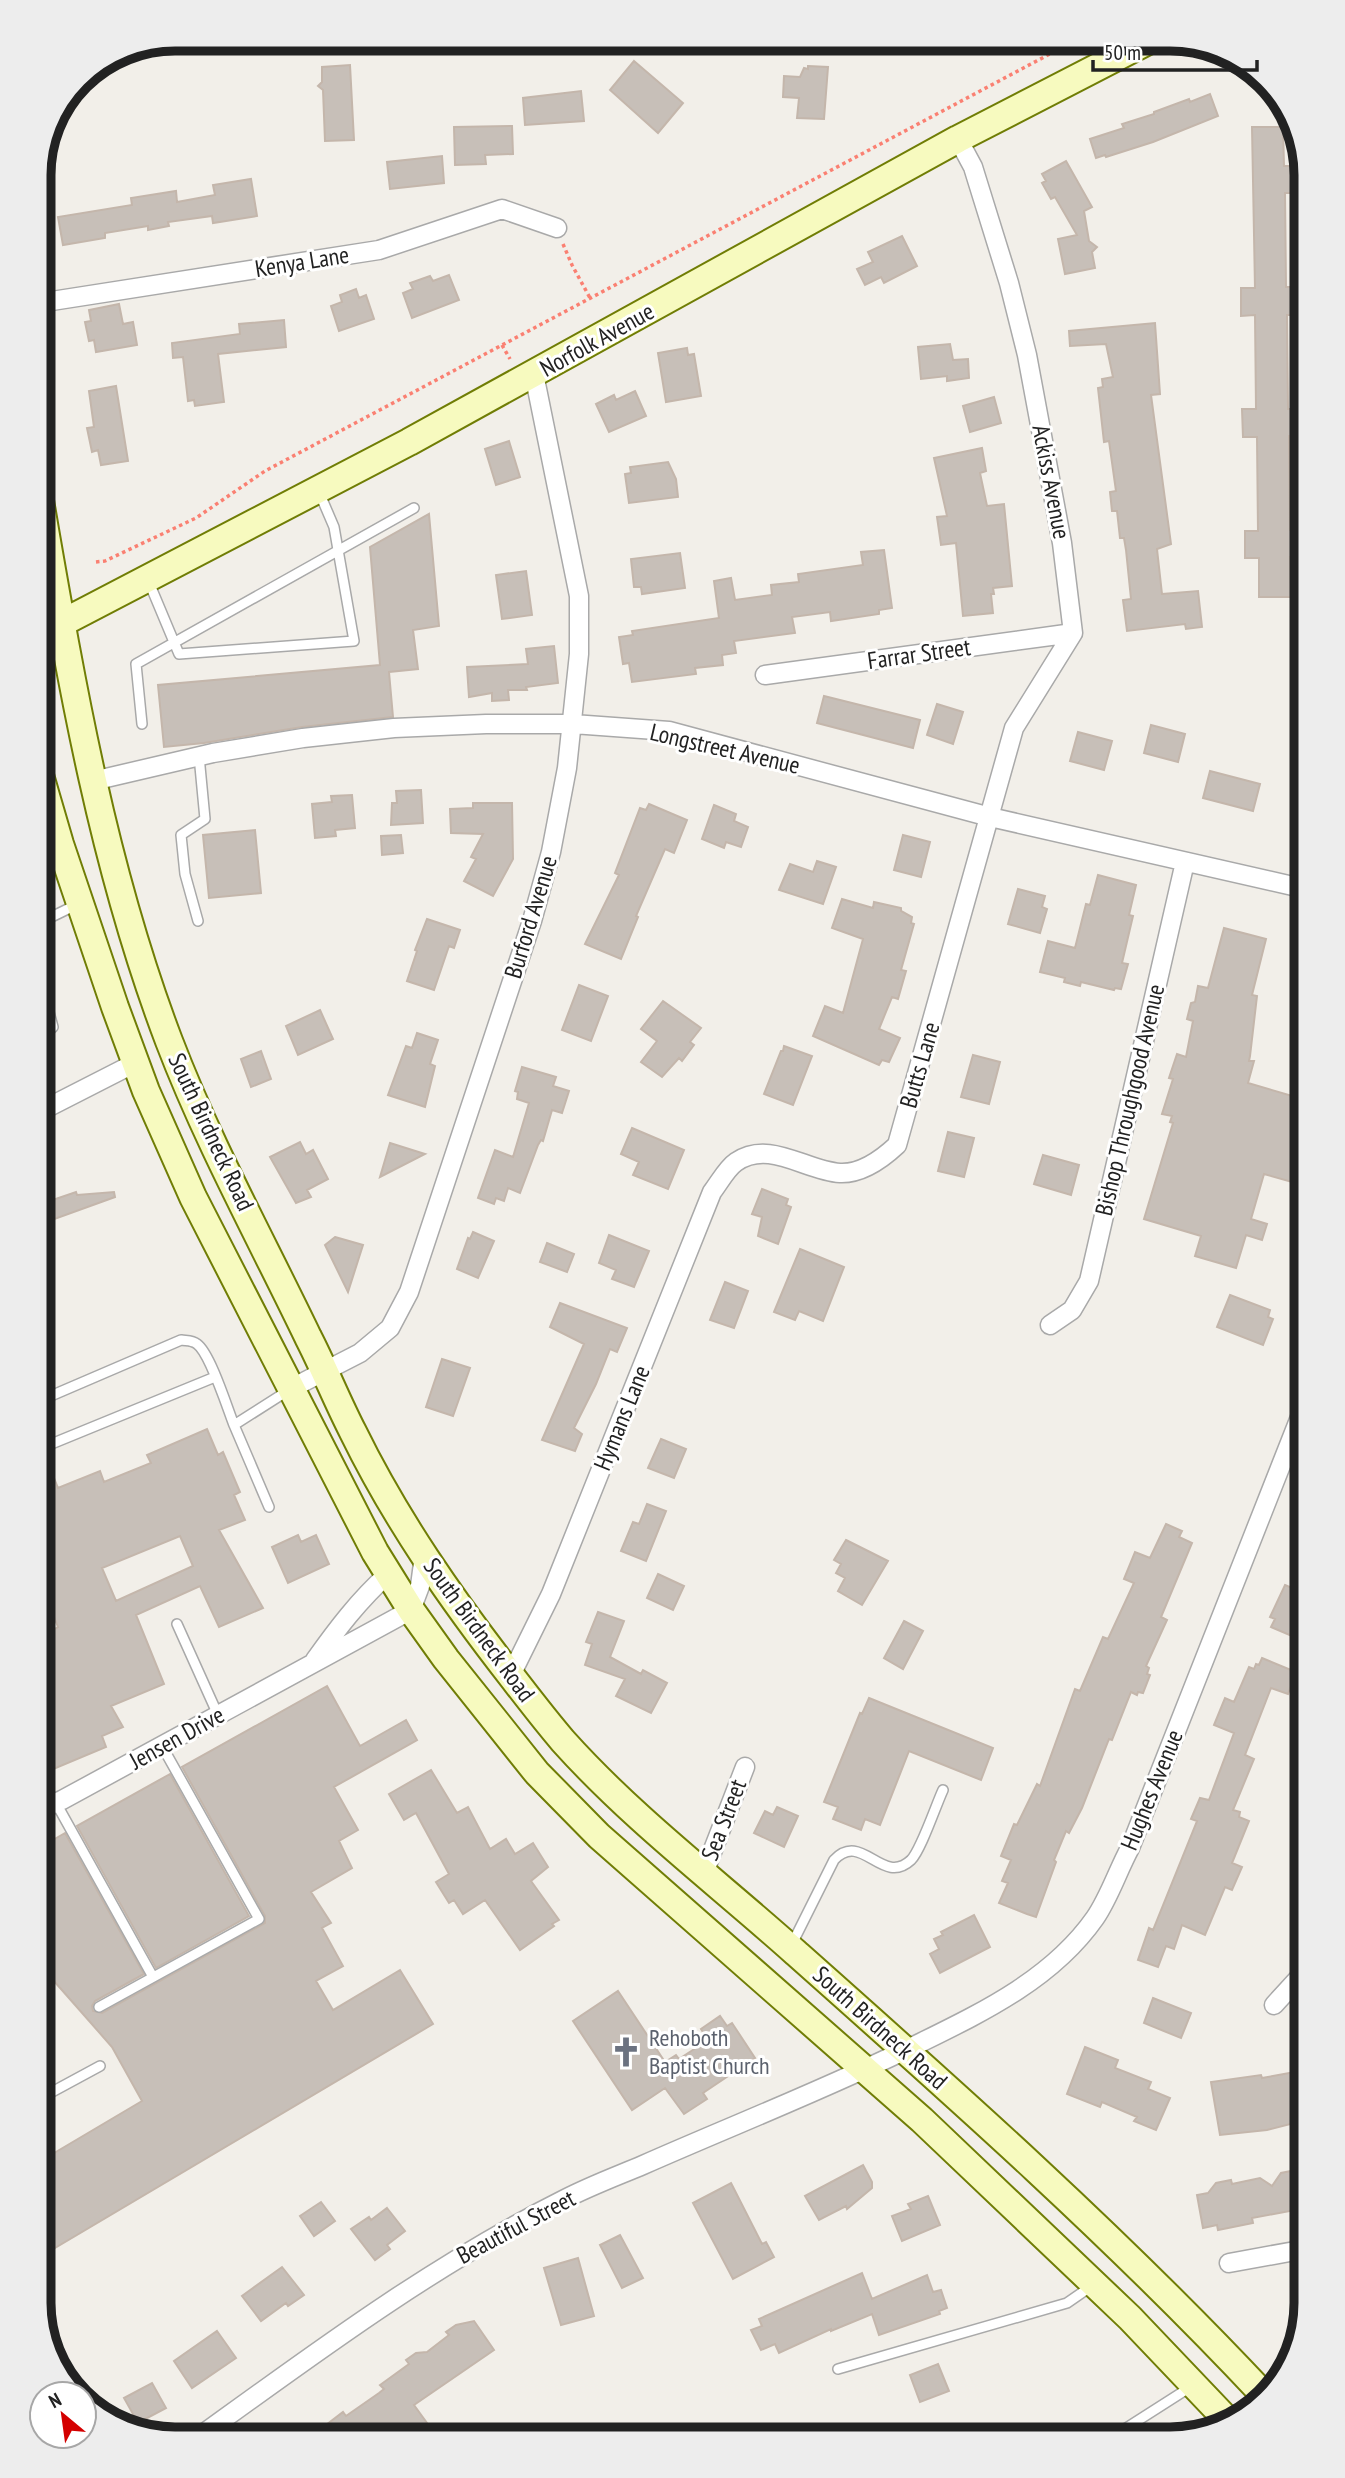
<svg xmlns="http://www.w3.org/2000/svg" width="1345" height="2478" viewBox="0 0 1345 2478" font-family="'PT Sans Narrow',sans-serif">
<rect width="100%" height="100%" fill="#f2efe9"/>
<path fill="#c7bfb8" stroke="#c4b6ab" stroke-width="2" fill-rule="evenodd" d="M634,61L683,103L658,133L610,90Z
M350,65L354,140L325,141L323,90L318,86L322,82V67Z
M808,66L828,67L824,119L797,118L799,98L783,97L784,76L800,77L804,68L808,69Z
M581,91L584,121L525,125L523,98Z
M1210,94L1218,116L1153,142L1106,157L1105,155L1096,158L1090,139L1124,128L1122,124L1154,114V112L1189,99L1190,102Z
M512,126L513,154L485,155L486,164L455,165L454,127Z
M1252,127H1283L1284,166H1298V193H1285L1286,287H1300V315H1287L1288,409H1302L1303,436H1289L1290,530H1304V557H1290L1291,597H1259V558H1245V531H1258L1257,437H1243L1242,409H1256L1255,315L1241,316V288H1255Z
M442,156L444,183L390,189L387,162Z
M1066,161L1092,207L1084,211L1089,241L1097,247L1092,252L1095,268L1065,274L1058,239L1077,235L1055,197L1051,199L1042,183L1046,181L1042,174Z
M251,179L257,216L213,223L212,216L168,222L169,226L148,230V226L105,233V238L63,245L58,217L132,205L131,198L176,191L177,202L215,195L213,185Z
M902,236L917,266L884,283L881,277L865,285L857,269L873,262L868,252Z
M449,275L459,300L412,318L403,293L413,289L410,283L430,276L433,281Z
M356,289L359,298L366,295L374,319L339,331L331,306L342,302L340,295Z
M119,304L123,324L133,322L137,345L96,352L94,340L89,341L85,322L91,321L89,310Z
M284,320L286,347L218,354L224,402L195,406L194,400L188,401L183,357L173,358L172,343L240,334L239,324Z
M1155,323L1160,394L1151,395L1171,544L1157,549L1162,594L1198,591L1202,627L1186,629L1185,624L1127,631L1123,600L1131,599L1126,550L1124,538H1120L1117,511H1112L1110,492L1116,491L1109,441L1104,442L1098,388L1103,387L1102,379L1113,377L1106,344L1070,346L1069,331Z
M950,344L953,360L968,359L969,378L947,381V376L921,379L918,347Z
M687,348L688,355L694,354L701,396L666,402L658,353Z
M116,386L128,461L101,465L98,450L92,452L87,428L94,427L89,391Z
M635,391L646,416L609,432L596,404L614,395L616,400Z
M994,397L1001,423L970,432L963,406Z
M509,441L520,477L496,485L485,449Z
M982,448L986,471L980,473L987,506L1004,504L1012,586L993,588L994,594H991L993,613L963,616L956,543L941,545L937,517L947,516L934,458Z
M668,462L676,479L678,497L629,503L625,474L631,473L630,467Z
M429,514L439,626L413,630L418,669L389,672L393,717L302,727L204,743L164,747L158,685L380,665L370,547Z
M884,550L892,608L879,610V614L831,621L830,612L792,617L795,633L734,641L736,653L722,655L723,665L695,668L696,674L632,682L629,663L623,664L619,637L633,635L632,631L719,618L714,581L731,578L735,600L772,595L771,585L799,582L798,574L863,565L861,552Z
M680,553L685,588L642,594L641,587H634L631,559Z
M526,571L532,615L502,619L496,575Z
M554,646L558,683L526,687L527,690H508L509,700L492,701V693L469,697L467,667L528,664L526,649Z
M824,696L920,720L913,748L817,723Z
M937,704L963,712L953,744L927,735Z
M1151,725L1185,734L1178,762L1144,753Z
M1078,732L1112,741L1104,770L1070,761Z
M1210,771L1260,784L1253,811L1203,798Z
M421,790L423,823L391,825L392,803H397L396,791Z
M352,795L355,828L335,830L336,836L315,838L312,804L332,802L331,796Z
M473,803H512L513,859L493,896L464,881L476,859L471,857L483,834L451,833L450,809L473,808Z
M649,804L687,820L674,853L665,849L636,916L638,917L621,959L585,944L619,875L615,873L640,808L646,810Z
M714,805L736,814L734,821L748,827L741,847L726,842L724,848L702,839Z
M255,830L261,893L209,898L203,835Z
M401,835L403,853L382,855L381,836Z
M903,835L930,842L921,877L894,870Z
M817,861L836,867L823,904L779,890L790,864L813,872Z
M1098,875L1136,885L1129,915L1133,916L1122,963L1128,964L1121,989L1115,988L1114,990L1081,982L1080,986L1064,982L1065,978L1040,972L1048,941L1075,948L1086,904L1090,905Z
M1018,889L1045,896L1042,907L1047,909L1040,933L1008,924Z
M842,899L873,908L874,902L901,908V911L912,917L911,923L914,924L901,970L906,971L898,999L892,997L879,1029L900,1038L889,1062L882,1060L879,1065L813,1036L825,1006L843,1013L863,939L832,928Z
M427,919L460,930L454,948L449,946L434,990L407,981L417,951L415,950Z
M1224,928L1266,939L1252,995L1257,996L1250,1056L1249,1061H1254L1248,1083L1306,1100V1186L1264,1174L1251,1219L1267,1224L1262,1240L1246,1235L1236,1268L1195,1256L1201,1236L1144,1219L1173,1123L1170,1122L1172,1116L1162,1114L1173,1079L1169,1078L1177,1054L1186,1057L1193,1021L1187,1019L1191,1003L1195,1002L1198,986L1208,988Z
M579,985L608,996L591,1041L562,1030Z
M663,1001L701,1028L690,1042L694,1045L682,1061L679,1058L662,1077L641,1062L657,1041L641,1029Z
M320,1010L333,1039L298,1055L286,1026Z
M417,1033L438,1040L430,1064L435,1066L425,1107L388,1095L406,1046L412,1048Z
M784,1046L812,1056L793,1105L764,1094L781,1051H783Z
M261,1051L271,1079L251,1087L241,1059Z
M973,1055L1000,1062L989,1104L961,1097Z
M522,1067L556,1077L553,1086L569,1091L562,1113L552,1110L543,1141L541,1140L538,1145L520,1193L508,1188L504,1201L496,1198L494,1204L478,1198L495,1150L513,1157L529,1103L517,1099L518,1092L515,1091Z
M632,1128L684,1150L668,1189L633,1175L639,1162L621,1154Z
M948,1132L974,1138L964,1177L938,1171Z
M300,1142L306,1154L313,1150L328,1179L307,1190L311,1197L296,1203L270,1157Z
M390,1143L425,1154L380,1177Z
M1043,1155L1079,1165L1071,1195L1034,1184Z
M762,1189L788,1199L786,1205L791,1207L778,1244L758,1236L762,1217L752,1214Z
M76,1192L77,1195L114,1192L115,1197L49,1221L44,1203Z
M473,1232L494,1241L478,1278L457,1269L468,1238L470,1239Z
M609,1235L649,1251L634,1287L612,1279L616,1270L599,1263Z
M335,1237L363,1245L348,1292L325,1245Z
M547,1243L574,1254L567,1272L540,1262Z
M800,1249L844,1267L823,1321L799,1311L795,1320L774,1312Z
M725,1282L748,1291L734,1328L710,1320Z
M1230,1295L1270,1310L1268,1317L1273,1319L1263,1345L1217,1327Z
M560,1303L627,1328L617,1352L610,1349L596,1384L574,1428L582,1434L575,1451L542,1440L584,1344L550,1327Z
M442,1359L470,1368L453,1416L426,1407Z
M207,1429L218,1455L223,1452L240,1492L234,1495L245,1520L219,1530L263,1608L219,1627L200,1586L136,1615L164,1684L111,1706L123,1727L102,1736L106,1747L39,1775V1638L58,1627L39,1580V1484L54,1478L58,1488L100,1471L104,1482L151,1463L147,1455ZM180,1536L193,1566L116,1601L102,1568Z
M661,1439L686,1449L674,1478L648,1468Z
M647,1504L666,1511L646,1561L621,1551L633,1522L639,1524Z
M1166,1524L1182,1531L1179,1537L1192,1543L1161,1617L1167,1620L1146,1666L1149,1668L1147,1674L1150,1675L1143,1693L1138,1692L1137,1695L1131,1692L1112,1740L1109,1739L1082,1808L1069,1833L1066,1831L1054,1860L1056,1862L1036,1917L1027,1914L999,1903L1008,1883L1002,1881L1011,1860L1001,1856L1014,1824L1017,1825L1037,1784L1040,1786L1075,1689L1080,1691L1103,1637L1108,1639L1134,1583L1124,1579L1135,1552L1150,1558Z
M298,1535L301,1542L316,1535L329,1564L288,1583L272,1547Z
M846,1540L888,1561L862,1605L838,1591L845,1578L836,1573L841,1564L834,1560Z
M658,1574L684,1586L673,1610L647,1598Z
M1285,1585L1306,1594V1642L1271,1627L1275,1619L1270,1617Z
M598,1612L624,1621L610,1657L641,1674L643,1670L667,1683L651,1713L616,1696L625,1679L585,1665L592,1644L586,1642Z
M904,1621L923,1631L903,1669L884,1658Z
M1262,1658L1296,1672L1288,1694L1271,1688L1245,1755L1254,1759L1233,1810L1240,1812L1239,1817L1249,1821L1232,1863L1242,1867L1232,1890L1225,1887L1205,1935L1182,1925L1174,1949L1166,1946L1158,1967L1138,1960L1149,1928L1153,1930L1197,1821L1191,1819L1200,1798L1209,1800L1234,1733L1214,1725L1225,1698L1234,1702L1249,1667L1254,1669L1256,1664L1259,1665Z
M327,1686L360,1746L406,1720L417,1740L334,1787L358,1830L339,1841L352,1868L311,1892L331,1923L322,1928L343,1966L316,1981L333,2010L400,1970L433,2024L38,2258L39,2162L142,2101L112,2047L39,1964V1848L65,1833L144,1974L95,2001L92,2006L93,2011L102,2013L265,1923V1916L182,1767Z
M869,1698L993,1748L981,1780L909,1751L880,1825L865,1819L861,1830L833,1819L838,1807L824,1802L860,1713L862,1714Z
M431,1770L457,1813L468,1807L490,1849L506,1839L515,1854L533,1843L548,1867L531,1881L559,1920L552,1924L554,1926L520,1950L485,1900L463,1914L454,1900L449,1903L436,1882L449,1874L416,1813L404,1820L389,1794Z
M170,1774L249,1916L156,1968L77,1826Z
M777,1807L798,1816L784,1847L754,1833L765,1811L773,1815Z
M974,1915L990,1947L940,1973L930,1954L939,1949L934,1939L943,1935L941,1932Z
M618,1991L665,2062L676,2055L679,2059L708,2040L701,2029L720,2016L727,2026L732,2023L755,2058L703,2093L707,2099L684,2114L665,2088L632,2110L573,2021Z
M1153,1998L1191,2013L1181,2038L1144,2023Z
M1085,2047L1118,2060L1115,2068L1151,2082L1148,2089L1170,2098L1156,2130L1134,2121L1137,2117L1102,2102L1100,2107L1067,2094Z
M1306,2070V2120L1267,2130L1220,2135L1211,2082L1261,2075L1262,2078Z
M863,2165L872,2182V2188L847,2209L846,2206L819,2220L805,2196Z
M1306,2168V2208L1252,2218L1253,2223L1218,2230L1217,2225L1203,2228L1197,2195L1208,2193L1216,2183L1231,2180L1232,2184L1260,2178L1272,2186L1281,2173Z
M731,2183L762,2244L766,2242L774,2257L733,2279L693,2203Z
M928,2196L940,2225L902,2241L892,2216L911,2209L908,2204Z
M321,2202L335,2221L314,2236L300,2216Z
M387,2208L405,2231L387,2245L390,2249L375,2260L351,2229L369,2217L371,2220Z
M620,2235L643,2278L622,2288L600,2245Z
M578,2258L594,2316L561,2325L544,2268Z
M282,2267L304,2295L288,2306L286,2303L261,2321L242,2296Z
M862,2273L872,2299L927,2275L933,2292L941,2290L947,2308L939,2311L940,2314L879,2335L872,2314L831,2331V2329L779,2353L775,2344L761,2350L751,2330L762,2326L759,2319Z
M474,2321L494,2350L414,2405L427,2423L404,2439H336L326,2425L343,2412L346,2416L379,2393L384,2389L380,2385L409,2364L406,2360L416,2353L427,2352L449,2335L446,2332L456,2325Z
M217,2331L236,2358L192,2388L174,2361Z
M938,2364L949,2391L920,2402L910,2375Z
M152,2383L166,2408L138,2423L124,2398Z"/>
<g fill="none" stroke-linecap="round" stroke-linejoin="round">
<g stroke="#a9a9a9" stroke-width="12">
<path id="lane" d="M148,580L179,654L354,641L334,527L319,492
M142,724L136,664L414,508
M198,921L185,874L181,835L205,819L199,756
M39,923L78,904
M39,1040L53,1027L39,975
M39,1401L181,1340C186,1341 192,1340 197,1344C210,1353 227,1407 234,1425
M39,1449L215,1377
M269,1507L234,1425L289,1390
M177,1624L218,1715
M56,1803L153,1977
M791,1946L834,1860C862,1830 882,1887 911,1860C921,1850 936,1805 943,1790
M99,2007L259,1919L162,1746
M39,2099L100,2066
M838,2369L1067,2303L1093,2285
M1109,2439L1192,2386"/>
</g>
<g stroke="#a9a9a9" stroke-width="21">
<path id="street" d="M39,303L379,250L502,209L557,228
M765,675L1073,633
M93,781L213,753L303,738L394,728L486,724H573L669,731L990,817L1306,889
M39,1112L135,1063
M1050,1325L1072,1310L1089,1281L1185,862
M290,1389L360,1353L390,1328L409,1292L532,921L551,852L567,768L579,654V596L534,374
M315,1660C337,1629 359,1600 388,1574
M511,1675L551,1594L712,1192C719,1183 727,1168 736,1162C769,1139 806,1171 840,1173C862,1174 882,1159 897,1145L1014,728L1073,633L1062,543L1027,355L1009,283L973,167L958,139
M39,1810L62,1800L411,1610L420,1586L424,1556
M704,1873L745,1767
M1274,2005L1306,1970
M1229,2263L1306,2249
M196,2439C315,2353 433,2265 565,2199C590,2186 617,2176 643,2165C736,2124 831,2087 922,2042C985,2011 1053,1978 1095,1918C1109,1898 1118,1870 1130,1848L1306,1402"/>
</g>
<g stroke="#707d05" stroke-width="30">
<path id="secondary" d="M39,495C71,680 102,865 169,1041C208,1143 261,1239 308,1337C324,1368 337,1401 353,1432C396,1520 452,1600 512,1677C529,1699 545,1720 563,1741C633,1819 718,1883 796,1953C957,2096 1117,2238 1264,2395
M39,635L409,442L958,139L1152,39
M39,772L60,844L115,1007L146,1091L193,1197L375,1552L411,1610L446,1659L537,1773L599,1836L922,2120L1130,2318L1230,2423"/>
</g>
<path stroke="#fa8072" stroke-width="3.5" stroke-dasharray="3.5 3.5" stroke-linecap="butt" d="M563,244L572,265L590,298
M502,345L510,359
M96,562L105,561L196,518L265,471L1078,39"/>
<use href="#lane" stroke="#fff" stroke-width="9"/>
<use href="#street" stroke="#fff" stroke-width="18"/>
<use href="#secondary" stroke="#f7fabf" stroke-width="26"/>
</g>
<defs>
<g id="church-bare" transform="scale(2.415)"><path d="M-1.2-6h2.4v3.5h3.3v2.4h-3.3V6h-2.4V-.1h-3.3v-2.4h3.3Z" fill="#6b7280" stroke="#fff" stroke-width="2.5" paint-order="stroke"/></g>
</defs>
<g fill-rule="evenodd">
<use href="#church-bare" x="626" y="2052"/>
</g>
<g text-anchor="middle" stroke-width="6" stroke-linejoin="round" paint-order="stroke">
<g font-size="24" fill="#222" stroke="#fff">
<text transform="translate(302 262) rotate(-9)" y="8">Kenya Lane</text>
<text transform="translate(597 340) rotate(-29)" y="8">Norfolk Avenue</text>
<text transform="translate(1051 482) rotate(79)" y="8">Ackiss Avenue</text>
<text transform="translate(919 654) rotate(-8)" y="8">Farrar Street</text>
<text transform="translate(725 749) rotate(13)" y="8">Longstreet Avenue</text>
<text transform="translate(531 917) rotate(-73)" y="8">Burford Avenue</text>
<text transform="translate(920 1065) rotate(-74)" y="8">Butts Lane</text>
<text transform="translate(1130 1100) rotate(-77)" y="8">Bishop Throughgood Avenue</text>
<text transform="translate(211 1132) rotate(65)" y="8">South Birdneck Road</text>
<text transform="translate(622 1418) rotate(-68)" y="8">Hymans Lane</text>
<text transform="translate(479 1630) rotate(54)" y="8">South Birdneck Road</text>
<text transform="translate(177 1738) rotate(-29)" y="8">Jensen Drive</text>
<text transform="translate(1152 1790) rotate(-68)" y="8">Hughes Avenue</text>
<text transform="translate(724 1820) rotate(-69)" y="8">Sea Street</text>
<text transform="translate(880 2028) rotate(42)" y="8">South Birdneck Road</text>
<text transform="translate(516 2227) rotate(-28)" y="8">Beautiful Street</text>
</g>
<g font-size="24" fill="#5b616d" stroke="#fff" text-anchor="start">
<text x="649" y="2046">Rehoboth<tspan x="649" dy="28">Baptist Church</tspan></text>
</g>
</g>
<path d="M0 0H1345V2478H0ZM175 51H1170A124 124 0 0 1 1294 175V2303A124 124 0 0 1 1170 2427H175A124 124 0 0 1 51 2303V175A124 124 0 0 1 175 51Z" fill="#ededed" fill-rule="evenodd"/>
<path fill="none" stroke="#222" stroke-width="9" d="M175 51H1170A124 124 0 0 1 1294 175V2303A124 124 0 0 1 1170 2427H175A124 124 0 0 1 51 2303V175A124 124 0 0 1 175 51Z"/>
<g transform="translate(63 2415) rotate(331)"><circle r="33" fill="#ffffff" stroke="#a7a7a7" stroke-width="2"/>
<path d="M0-5L12 26L0 18L-12 26Z" fill="#d40000"/>
<text y="-10" font-size="19" font-weight="bold" text-anchor="middle" fill="#222222">N</text>
</g>
<path d="M1093 60v10h164v-10" fill="none" stroke="#222222" stroke-width="3.5"/>
<text x="1104" y="60" font-size="21" fill="#222222" stroke="#ffffff" stroke-width="5" paint-order="stroke">50 m</text>
</svg>
